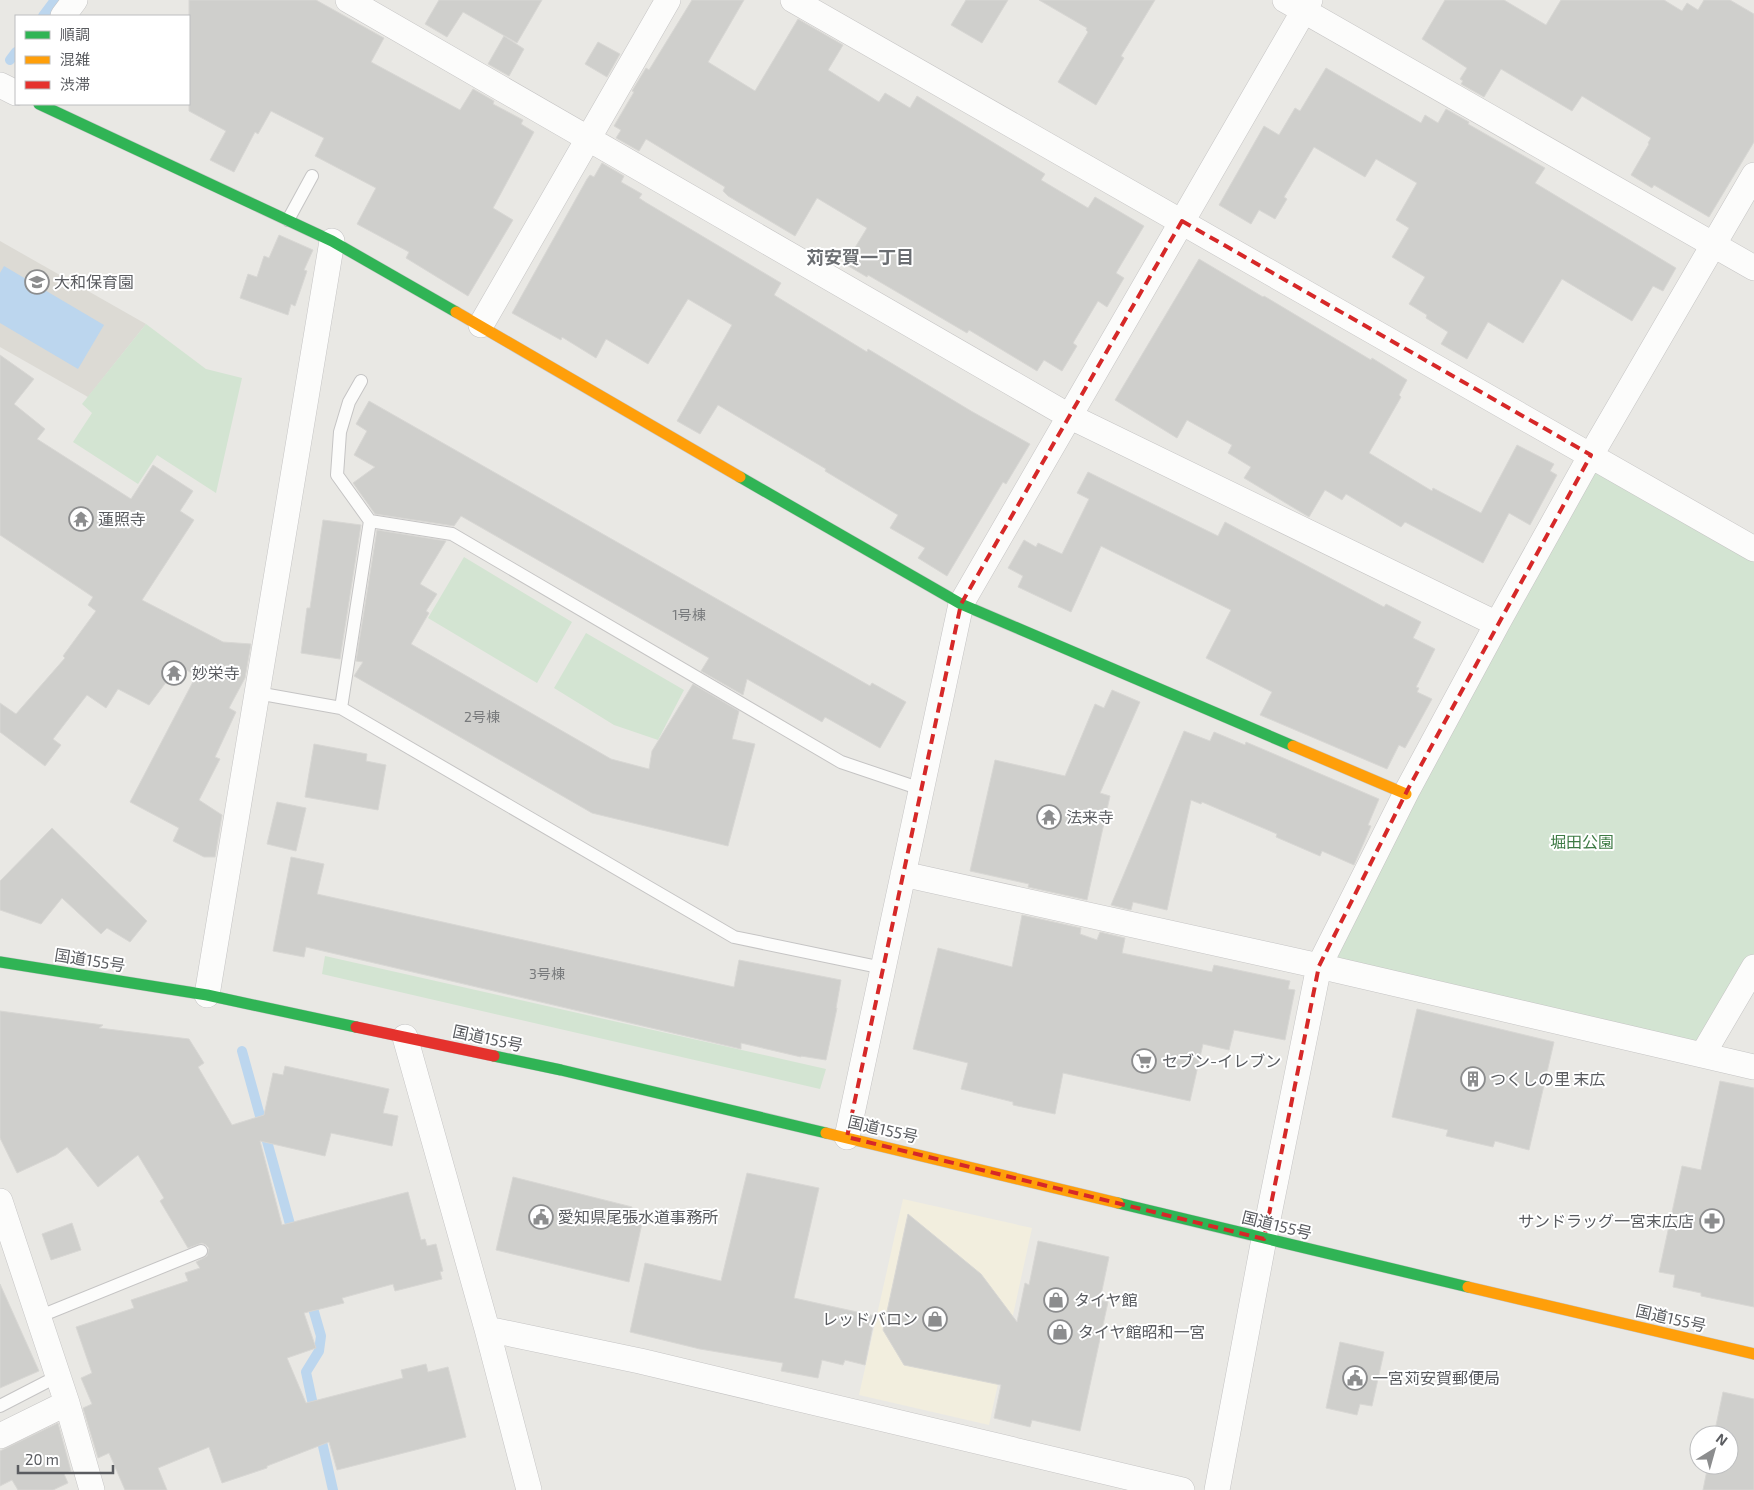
<svg xmlns="http://www.w3.org/2000/svg" width="1754" height="1490" viewBox="0 0 1754 1490" font-family="'Exo 2','Noto Sans JP',sans-serif">
<rect width="100%" height="100%" fill="#e9e8e4"/>
<path fill="#f2eede" d="M903,1199L1032,1228L989,1425L859,1395Z"/>
<path fill="#dcdad4" d="M0,241L146,324L88,397L0,347Z"/>
<path fill="#d3e4d2" d="M146,324L206,369L242,378L216,493L157,455L138,484L73,442L92,413L82,404Z
M1593,461L1754,556V954L1700,1045L1326,965Z
M464,557L572,622L537,683L428,618Z
M586,633L684,690L658,740L614,725L554,688Z
M325,956L826,1069L820,1089L322,974Z"/>
<path fill="#bcd6ee" d="M4,266L104,325L78,369L0,323V273Z"/>
<g fill="none" stroke-linecap="round" stroke-linejoin="round">
<path stroke="#bcd6ee" stroke-width="10" d="M43,16L55,0
M10,60L16,52
M242,1051L293,1235
M310,1298L321,1336L319,1351L306,1372L315,1414
M320,1433L333,1490"/>
</g>
<path fill="#cfcfcc" stroke="#d8d7d4" d="M189,0H316L384,38L371,62L460,110L473,89L494,101L493,104L523,120L521,124L534,132L493,208L513,220L468,296L406,258L409,252L357,224L376,188L315,156L324,138L271,111L258,134L255,132L234,172L210,160L226,131L189,111Z
M439,0H542L517,43L463,12L447,37L425,24Z
M692,0H744L708,62L755,91L798,19L843,45L828,70L879,102L885,93L910,108L917,96L1045,174L1041,180L1088,208L1095,197L1144,226L1116,273L1124,278L1107,307L1098,301L1073,343L1077,346L1062,371L1044,360L1037,371L969,330L967,333L868,275L867,277L845,264L867,228L817,198L795,236L728,196L723,191L725,187L646,139L639,151L616,138L621,130L614,126L634,92L632,91L646,68L649,70Z
M966,0H1008L982,43L951,25Z
M1039,0H1155L1121,56L1124,58L1096,105L1058,82L1088,32L1086,30L1087,28Z
M1445,0H1504L1546,25L1561,0H1664L1682,11L1687,3L1698,10L1704,0H1730L1754,14V142L1709,217L1654,185L1652,188L1631,175L1649,144L1648,143L1651,138L1582,96L1572,111L1501,69L1484,97L1461,84L1463,81L1460,79L1467,68L1422,39Z
M504,36L524,49L509,76L488,64Z
M598,42L620,54L607,77L585,64Z
M1326,68L1421,123L1425,115L1438,123L1446,109L1469,122L1468,124L1545,168L1535,183L1676,268L1663,291L1653,286L1632,321L1562,279L1523,343L1488,322L1467,359L1441,344L1448,332L1426,318L1427,315L1409,304L1425,277L1392,257L1409,228L1396,220L1417,183L1376,159L1365,177L1314,147L1284,197L1287,199L1275,219L1259,210L1251,224L1219,205L1264,126L1279,135L1295,108L1300,111Z
M602,163L624,176L621,182L642,194L639,198L645,202L781,283L774,295L867,352L868,349L971,411L1030,444L1006,484L1003,482L947,576L918,558L925,548L890,528L898,515L825,471L826,469L718,405L700,434L677,421L732,325L688,299L648,364L606,339L596,358L562,337L561,340L512,313L587,179L590,175L594,177Z
M279,235L313,250L304,270L307,271L295,306L291,304L288,315L240,298L248,274L257,277L264,256L269,258Z
M1199,259L1263,297L1264,296L1371,360L1372,358L1407,380L1399,395L1401,397L1369,453L1432,491L1433,488L1481,513L1517,445L1554,464L1550,471L1557,475L1530,525L1509,513L1483,563L1405,522L1401,527L1346,494L1342,500L1325,490L1309,517L1244,478L1251,467L1228,453L1232,445L1187,420L1177,438L1115,400Z
M0,355L34,379L14,404L45,429L37,439L131,499L153,465L193,491L180,511L194,520L142,600L223,642L251,644L245,678L229,708L236,712L215,757L220,759L199,800L222,815L215,857H204L173,841L179,828L130,802L196,676L179,665L149,705L118,689L106,708L87,695L53,739L61,745L45,766L0,732V703L16,714L65,658L63,656L96,611L88,605L93,597L0,535Z
M369,401L870,686L872,683L906,702L880,748L825,717L822,722L747,679L743,695L701,671L709,658L461,516L454,526L375,514L353,483L375,467L354,455L367,431L356,424Z
M1088,472L1218,536L1225,522L1384,607L1386,604L1421,622L1413,638L1435,649L1416,687L1419,688L1417,692L1432,699L1405,748L1399,745L1387,769L1260,715L1272,692L1206,658L1231,610L1101,546L1071,612L1018,587L1023,576L1008,568L1024,540L1036,547L1038,543L1062,554L1089,499L1077,493Z
M323,520L361,525L340,659L301,653L307,608H310Z
M377,530L446,541L420,584L437,594L426,611L429,613L411,644L611,759L649,769L652,751L693,684L739,711L732,739L755,744L728,846L592,813L354,676L363,662L356,661Z
M1112,690L1140,702L1100,793L1110,796L1087,900L1028,887L1029,884L970,871L995,760L1065,776L1095,704L1104,708Z
M1184,731L1210,741L1214,732L1245,745L1246,742L1379,799L1368,825L1371,826L1354,865L1322,851L1320,856L1276,837L1277,834L1202,802L1201,804L1191,800L1167,910L1133,902L1131,910L1111,905Z
M314,744L367,754L366,761L386,765L378,810L305,797Z
M277,802L306,808L296,851L267,844Z
M52,828L147,921L130,942L107,928L101,934L62,898L41,924L0,910V881Z
M291,857L324,864L317,894L734,987L739,960L841,980L836,1008H837L826,1060L801,1056V1057L741,1043V1049L306,947L304,957L273,951Z
M1022,915L1081,928L1080,934L1097,940L1100,932L1125,938L1122,953L1212,972L1214,965L1290,981L1288,989L1295,990L1285,1040L1234,1030L1229,1050L1203,1044L1190,1101L1063,1073L1055,1114L1013,1105V1102L961,1089L968,1063L913,1049L938,948L1012,967Z
M1417,1009L1554,1042L1529,1150L1495,1141L1493,1147L1446,1136L1448,1130L1392,1117Z
M0,1011L103,1025L99,1028L189,1039L204,1063L198,1067L232,1125L264,1115L273,1073L283,1075L285,1066L389,1089L383,1113L398,1116L392,1146L331,1133L325,1156L260,1141L282,1225L408,1192L421,1240L425,1239L427,1246L436,1244L443,1271L440,1272L442,1279L395,1291L393,1284L342,1298L344,1303L304,1313L316,1348L287,1358L306,1403L403,1378L401,1370L426,1364L428,1372L448,1367L466,1437L337,1470L329,1442L267,1466V1468L222,1483L209,1447L158,1468L167,1490H125L109,1453L98,1458L83,1408L92,1404L81,1378L92,1373L76,1327L134,1308L131,1300L188,1281L185,1273L200,1268L196,1262L207,1256L209,1248L206,1245L202,1243L188,1248L160,1201L164,1198L138,1155L98,1187L67,1147L56,1155L17,1173L0,1138Z
M1720,1081L1754,1088V1307L1701,1296V1293L1673,1287L1675,1275L1659,1272L1682,1166L1701,1170Z
M747,1173L819,1188L794,1298L875,1316L865,1365L845,1360L843,1365L822,1360L818,1378L781,1371L783,1363L700,1349L630,1332L645,1263L721,1281Z
M513,1177L632,1207L630,1216L643,1219L629,1282L496,1250Z
M908,1214L981,1274L1017,1322L1025,1283L1029,1285L1038,1241L1109,1257L1100,1300L1108,1302L1080,1431L1032,1420L1030,1427L994,1418L1001,1385L904,1365L883,1330Z
M72,1223L81,1250L51,1260L42,1234Z
M0,1284L39,1371L0,1388Z
M1340,1342L1384,1352L1372,1406L1360,1404L1357,1415L1326,1408Z
M1723,1392L1754,1399V1490H1703L1708,1465H1729V1435H1714Z
M58,1423L71,1471L64,1474L68,1483L53,1490H18L12,1480L0,1486V1451Z"/>
<g fill="none" stroke-linecap="round" stroke-linejoin="round">
<g stroke="#c5c4c4" stroke-width="14">
<path id="lane" d="M288,220L312,176
M361,381L349,402L340,432L337,475L370,521
M257,693L341,708L734,937L883,968
M341,708L370,521L452,534L841,762L921,789
M38,1317L201,1251
M0,1406L58,1376"/>
</g>
<g stroke="#c5c4c4" stroke-width="26">
<path id="street" d="M348,0L1069,416L1497,624
M793,0L1754,549
M1285,0L1754,268
M63,16L75,0
M0,85L16,93
M481,325L668,0
M903,874L1319,966L1754,1067
M207,995L332,241
M405,1037L487,1329L529,1490
M1703,1054L1754,967
M847,1137L961,604L1310,0
M0,1201L67,1403L92,1490
M487,1329L640,1361L1182,1490
M0,1436L67,1403
M1217,1490L1264,1239L1319,966L1408,789L1497,624L1591,455L1754,175"/>
</g>
<g stroke="#c5c5c6" stroke-width="12">
<path id="fast" d="M39,104L332,241L456,312
M740,477L961,604L1293,746
M0,962L207,995L356,1027
M494,1056L561,1070L826,1133
M1118,1203L1468,1287"/>
</g>
<g stroke="#c5c5c6" stroke-width="12">
<path id="slow" d="M456,312L740,477
M1293,746L1406,794
M826,1133L1118,1203
M1468,1287L1754,1354"/>
</g>
<g stroke="#c5c5c6" stroke-width="12">
<path id="jam" d="M356,1027L494,1056"/>
</g>
<use href="#lane" stroke="#fcfcfb" stroke-width="12"/>
<use href="#street" stroke="#fcfcfb" stroke-width="25"/>
<use href="#fast" stroke="#30b455" stroke-width="11"/>
<use href="#slow" stroke="#ff9f0a" stroke-width="11"/>
<use href="#jam" stroke="#e5322d" stroke-width="11"/>
</g>
<path fill="none" stroke="#d62828" stroke-width="4" stroke-dasharray="10 6" stroke-linejoin="round" d="M1182,221L1591,455L1408,789L1319,966L1264,1239L847,1137L961,604Z"/>
<defs>
<g id="school-ring" transform="scale(1.25)"><circle r="9.5" fill="#fff" stroke="#8c8d8e" stroke-width="1.5"/><path d="M0-5L7-2L0 1L-7-2ZM-4 1L0 2.5L4 1V4Q0 6-4 4Z" fill="#8c8d8e"/></g>
<g id="temple-ring" transform="scale(1.25)"><circle r="9.5" fill="#fff" stroke="#8c8d8e" stroke-width="1.5"/><path d="M0-6L5-2H3V0L6.5 2.5H4V6H1.5V3h-3V6H-4V2.5H-6.5L-3 0V-2H-5Z" fill="#8c8d8e"/></g>
<g id="supermarket-ring" transform="scale(1.25)"><circle r="9.5" fill="#fff" stroke="#8c8d8e" stroke-width="1.5"/><path d="M-6-5.5h2.5l.6 2H6L4.5 2H-2.5L-4.4-4H-6ZM-1.5 3.2a1.3 1.3 0 1 0 .1 0ZM3 3.2a1.3 1.3 0 1 0 .1 0Z" fill="#8c8d8e"/></g>
<g id="building-ring" transform="scale(1.25)"><circle r="9.5" fill="#fff" stroke="#8c8d8e" stroke-width="1.5"/><path d="M-4-6H4V6H1V3H-1V6H-4ZM-2.5-4.3h1.7v1.8h-1.7ZM.8-4.3h1.7v1.8H.8ZM-2.5-1h1.7V.8h-1.7ZM.8-1h1.7V.8H.8Z" fill="#8c8d8e"/></g>
<g id="civic-ring" transform="scale(1.25)"><circle r="9.5" fill="#fff" stroke="#8c8d8e" stroke-width="1.5"/><path d="M-.6-6.5H3V-4.5H.6V-3L4-1V1h2V6H-6V1h2V-1L-.6-3ZM-1.2 2.5V6h2.4V2.5Z" fill="#8c8d8e"/></g>
<g id="pharmacy-ring" transform="scale(1.25)"><circle r="9.5" fill="#fff" stroke="#8c8d8e" stroke-width="1.5"/><path d="M-2-6h4v4h4v4h-4v4h-4v-4h-4v-4h4Z" fill="#8c8d8e"/></g>
<g id="shop-ring" transform="scale(1.25)"><circle r="9.5" fill="#fff" stroke="#8c8d8e" stroke-width="1.5"/><path d="M-5-2.5h2.3a2.7 3.5 0 0 1 5.4 0H5L5.5 6h-11ZM-1.5-2.5h3a1.5 2.3 0 0 0-3 0Z" fill="#8c8d8e"/></g>
</defs>
<g fill-rule="evenodd">
<use href="#school-ring" x="37" y="282"/>
<use href="#temple-ring" x="81" y="519"/>
<use href="#temple-ring" x="174" y="673"/>
<use href="#temple-ring" x="1049" y="817"/>
<use href="#supermarket-ring" x="1144" y="1061"/>
<use href="#building-ring" x="1473" y="1079"/>
<use href="#civic-ring" x="541" y="1217"/>
<use href="#pharmacy-ring" x="1712" y="1221"/>
<use href="#shop-ring" x="1056" y="1300"/>
<use href="#shop-ring" x="935" y="1319"/>
<use href="#shop-ring" x="1060" y="1332"/>
<use href="#civic-ring" x="1355" y="1378"/>
</g>
<g text-anchor="middle" stroke-width="4" stroke-linejoin="round" paint-order="stroke">
<g font-size="14" fill="#787a7c">
<text x="689" y="620">1号棟</text>
<text x="482" y="722">2号棟</text>
<text x="547" y="979">3号棟</text>
</g>
<g font-size="16" fill="#5a5c60" stroke="#fff" text-anchor="start">
<text x="54" y="288">大和保育園</text>
<text x="98" y="525">蓮照寺</text>
<text x="192" y="679">妙栄寺</text>
<text x="1066" y="823">法来寺</text>
<text x="1162" y="1067">セブン-イレブン</text>
<text x="1490" y="1085">つくしの里 末広</text>
<text x="558" y="1223">愛知県尾張水道事務所</text>
<text x="1694" y="1227" text-anchor="end">サンドラッグ一宮末広店</text>
<text x="1074" y="1306">タイヤ館</text>
<text x="918" y="1325" text-anchor="end">レッドバロン</text>
<text x="1078" y="1338">タイヤ館昭和一宮</text>
<text x="1372" y="1384">一宮苅安賀郵便局</text>
</g>
<g font-size="16" fill="#3e7b45" stroke="#fff">
<text x="1582" y="848">堀田公園</text>
</g>
<g font-size="16" fill="#5a5c60" stroke="#fff">
<text transform="translate(90 960) rotate(9)" y="6">国道155号</text>
<text transform="translate(488 1038) rotate(12)" y="6">国道155号</text>
<text transform="translate(883 1129) rotate(13)" y="6">国道155号</text>
<text transform="translate(1277 1225) rotate(14)" y="6">国道155号</text>
<text transform="translate(1671 1318) rotate(13)" y="6">国道155号</text>
</g>
<g font-size="18" font-weight="bold" fill="#6b6e72" stroke="#fff">
<text x="860" y="264">苅安賀一丁目</text>
</g>
</g>
<rect x="15" y="15" width="175" height="90" fill="#ffffff" stroke="#bdbebf"/>
<rect x="25" y="31" width="25" height="8" fill="#30b455" stroke="#bdbebf"/>
<text x="60" y="40" font-size="15" fill="#5a5c60">順調</text>
<rect x="25" y="56" width="25" height="8" fill="#ff9f0a" stroke="#bdbebf"/>
<text x="60" y="65" font-size="15" fill="#5a5c60">混雑</text>
<rect x="25" y="81" width="25" height="8" fill="#e5322d" stroke="#bdbebf"/>
<text x="60" y="90" font-size="15" fill="#5a5c60">渋滞</text>
<g transform="translate(1714 1450) rotate(37)"><circle r="24" fill="#ffffff" stroke="#bdbebf"/>
<path d="M0-4L9 19L0 12L-9 19Z" fill="#8c8d8e"/>
<text y="-8" font-size="14" font-weight="bold" text-anchor="middle" fill="#5a5c60">N</text>
</g>
<path d="M18 1465v8h95v-8" fill="none" stroke="#5a5c60" stroke-width="2.5"/>
<text x="25" y="1465" font-size="15" fill="#5a5c60" stroke="#ffffff" stroke-width="4" paint-order="stroke">20 m</text>
</svg>
